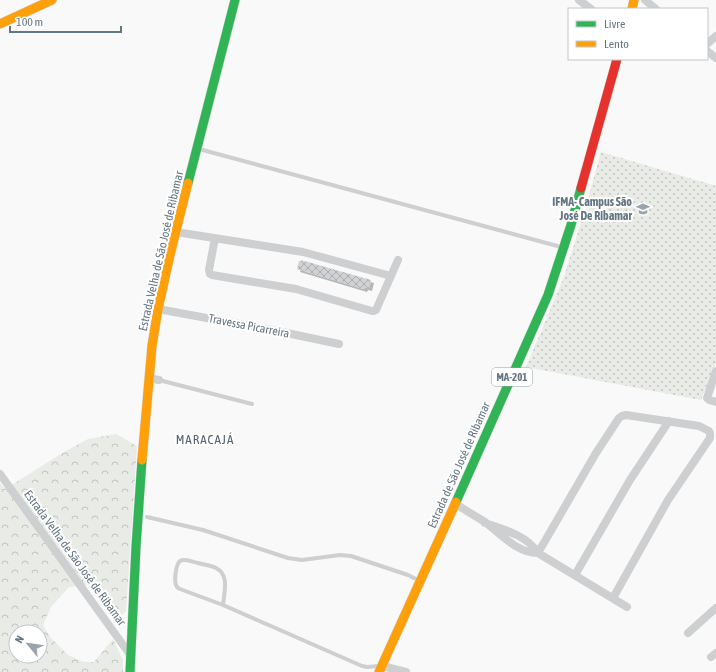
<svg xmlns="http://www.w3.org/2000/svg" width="716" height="672" viewBox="0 0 716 672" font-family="'Asap Condensed',sans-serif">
<defs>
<pattern id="forest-crowns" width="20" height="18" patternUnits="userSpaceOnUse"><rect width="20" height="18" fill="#e8ebe6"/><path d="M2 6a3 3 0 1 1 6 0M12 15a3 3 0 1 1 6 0" fill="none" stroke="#c0c3c0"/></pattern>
<pattern id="park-dots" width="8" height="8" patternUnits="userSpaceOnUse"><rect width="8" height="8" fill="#e8ebe6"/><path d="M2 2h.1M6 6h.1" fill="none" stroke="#c0c3c0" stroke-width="1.8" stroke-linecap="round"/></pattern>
<pattern id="building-cross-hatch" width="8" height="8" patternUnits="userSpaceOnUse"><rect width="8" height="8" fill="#d0d2d3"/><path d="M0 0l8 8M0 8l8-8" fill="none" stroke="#acafb1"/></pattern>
<filter id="shadow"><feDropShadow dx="3" dy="3" stdDeviation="0" flood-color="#0004"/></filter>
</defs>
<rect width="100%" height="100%" fill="#f9f9f9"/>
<path fill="url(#forest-crowns)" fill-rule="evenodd" d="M116,434L137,446L126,611L122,615L117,617L108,613L89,585L69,587L51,607L43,625L50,637L68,655L84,662H94L113,639L123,660V672H0V483L5,489L64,452L88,439ZM16,632H40V656H16Z"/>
<path fill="url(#park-dots)" d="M601,152L716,186V363L701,400L526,367L563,279L585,210L590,208L592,202L588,199Z"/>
<path fill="url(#building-cross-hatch)" filter="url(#shadow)" d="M301,260L371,280L369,288L365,287L364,289L297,269L299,261H301Z"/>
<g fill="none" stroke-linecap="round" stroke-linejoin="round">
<g stroke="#d5d6d7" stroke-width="10">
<path id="fast" d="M188,183L235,0
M456,502L548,295L571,225L581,188
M130,672L136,547L142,460"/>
</g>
<g stroke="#d5d6d7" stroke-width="10">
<path id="slow" d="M632,9L634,0
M0,24L52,0
M142,460L152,346L158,309L170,255L188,183
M379,672L456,502"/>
</g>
<g stroke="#d5d6d7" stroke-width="10">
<path id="jam" d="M581,188L617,59"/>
</g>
<path stroke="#cecfd0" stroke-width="4" d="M199,149L561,247
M159,380L252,404
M147,517L203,530L288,558L302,560L340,555L351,556L408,575L418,580
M223,605C224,593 230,575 216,568C211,565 204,565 198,563C193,562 185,558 180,561C176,564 174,580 176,585C177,588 178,588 180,589L223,605L362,666L367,667L379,666"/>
<path stroke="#cecfd0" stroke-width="8" d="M579,0L591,9
M645,0L656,9
M707,44L716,36
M707,51L716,58
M176,232L303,252L391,276
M215,238L209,270L210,274L212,275L296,289L372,311H374L376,310L398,260
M158,309L282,332L339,344
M716,371L707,398L709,400L716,402
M149,378L159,380
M0,474L131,656
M456,504C465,510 475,516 485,522C501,534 517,553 538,553
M485,523C503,529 528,536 538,553L627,607
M538,553L596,453L619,418L622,416L626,415L699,426L709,431L710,433V438L668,500L613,598
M575,575L630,480L669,421
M688,633L716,608
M711,657L716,653
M382,666L406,672"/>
<use href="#fast" stroke="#30b455" stroke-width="9"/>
<use href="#slow" stroke="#ff9f0a" stroke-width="9"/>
<use href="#jam" stroke="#e5322d" stroke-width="9"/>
</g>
<defs>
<g id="school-bare" transform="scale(1.08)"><path d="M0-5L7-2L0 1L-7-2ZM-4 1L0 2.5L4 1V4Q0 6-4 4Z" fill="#99a4ac" stroke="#fff" stroke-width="2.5" paint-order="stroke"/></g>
</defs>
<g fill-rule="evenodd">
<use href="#school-bare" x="643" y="209"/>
</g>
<g text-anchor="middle" stroke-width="4" stroke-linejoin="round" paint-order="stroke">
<rect fill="#fff" stroke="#939fa8" stroke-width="1" x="492" y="368" width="40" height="18" rx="3"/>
<g font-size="11" font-weight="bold" fill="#657683">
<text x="512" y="381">MA-201</text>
</g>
<g font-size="12" font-weight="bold" fill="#657683" stroke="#fff" text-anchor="end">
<text x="632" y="206">IFMA- Campus São<tspan x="632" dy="14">José De Ribamar</tspan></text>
</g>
<g font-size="12" fill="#657683" stroke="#fff">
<text transform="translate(161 251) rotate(-77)" y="4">Estrada Velha de São José de Ribamar</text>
<text transform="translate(249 326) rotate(11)" y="4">Travessa Picarreira</text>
<text transform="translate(459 465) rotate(-66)" y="4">Estrada de São José de Ribamar</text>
<text transform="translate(75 558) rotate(54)" y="4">Estrada Velha de São José de Ribamar</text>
</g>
<g font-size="13" letter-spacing="1" fill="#57646e" stroke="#fff">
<text x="205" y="444">MARACAJÁ</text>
</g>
</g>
<rect x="568" y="8" width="140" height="52" fill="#ffffff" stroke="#c1c8cd"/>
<rect x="576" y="21" width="20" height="6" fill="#30b455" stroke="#c1c8cd"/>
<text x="604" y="28" font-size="12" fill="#657683">Livre</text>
<rect x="576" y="41" width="20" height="6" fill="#ff9f0a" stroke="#c1c8cd"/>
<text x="604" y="48" font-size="12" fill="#657683">Lento</text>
<g transform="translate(28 644) rotate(299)"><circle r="19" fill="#ffffff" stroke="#c1c8cd"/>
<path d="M0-3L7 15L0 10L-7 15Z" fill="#99a4ac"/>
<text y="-6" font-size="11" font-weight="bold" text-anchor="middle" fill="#657683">N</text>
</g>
<path d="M10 26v6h111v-6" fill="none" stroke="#657683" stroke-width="2"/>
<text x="16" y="26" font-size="12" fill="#657683" stroke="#ffffff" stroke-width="3" paint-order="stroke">100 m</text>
</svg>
